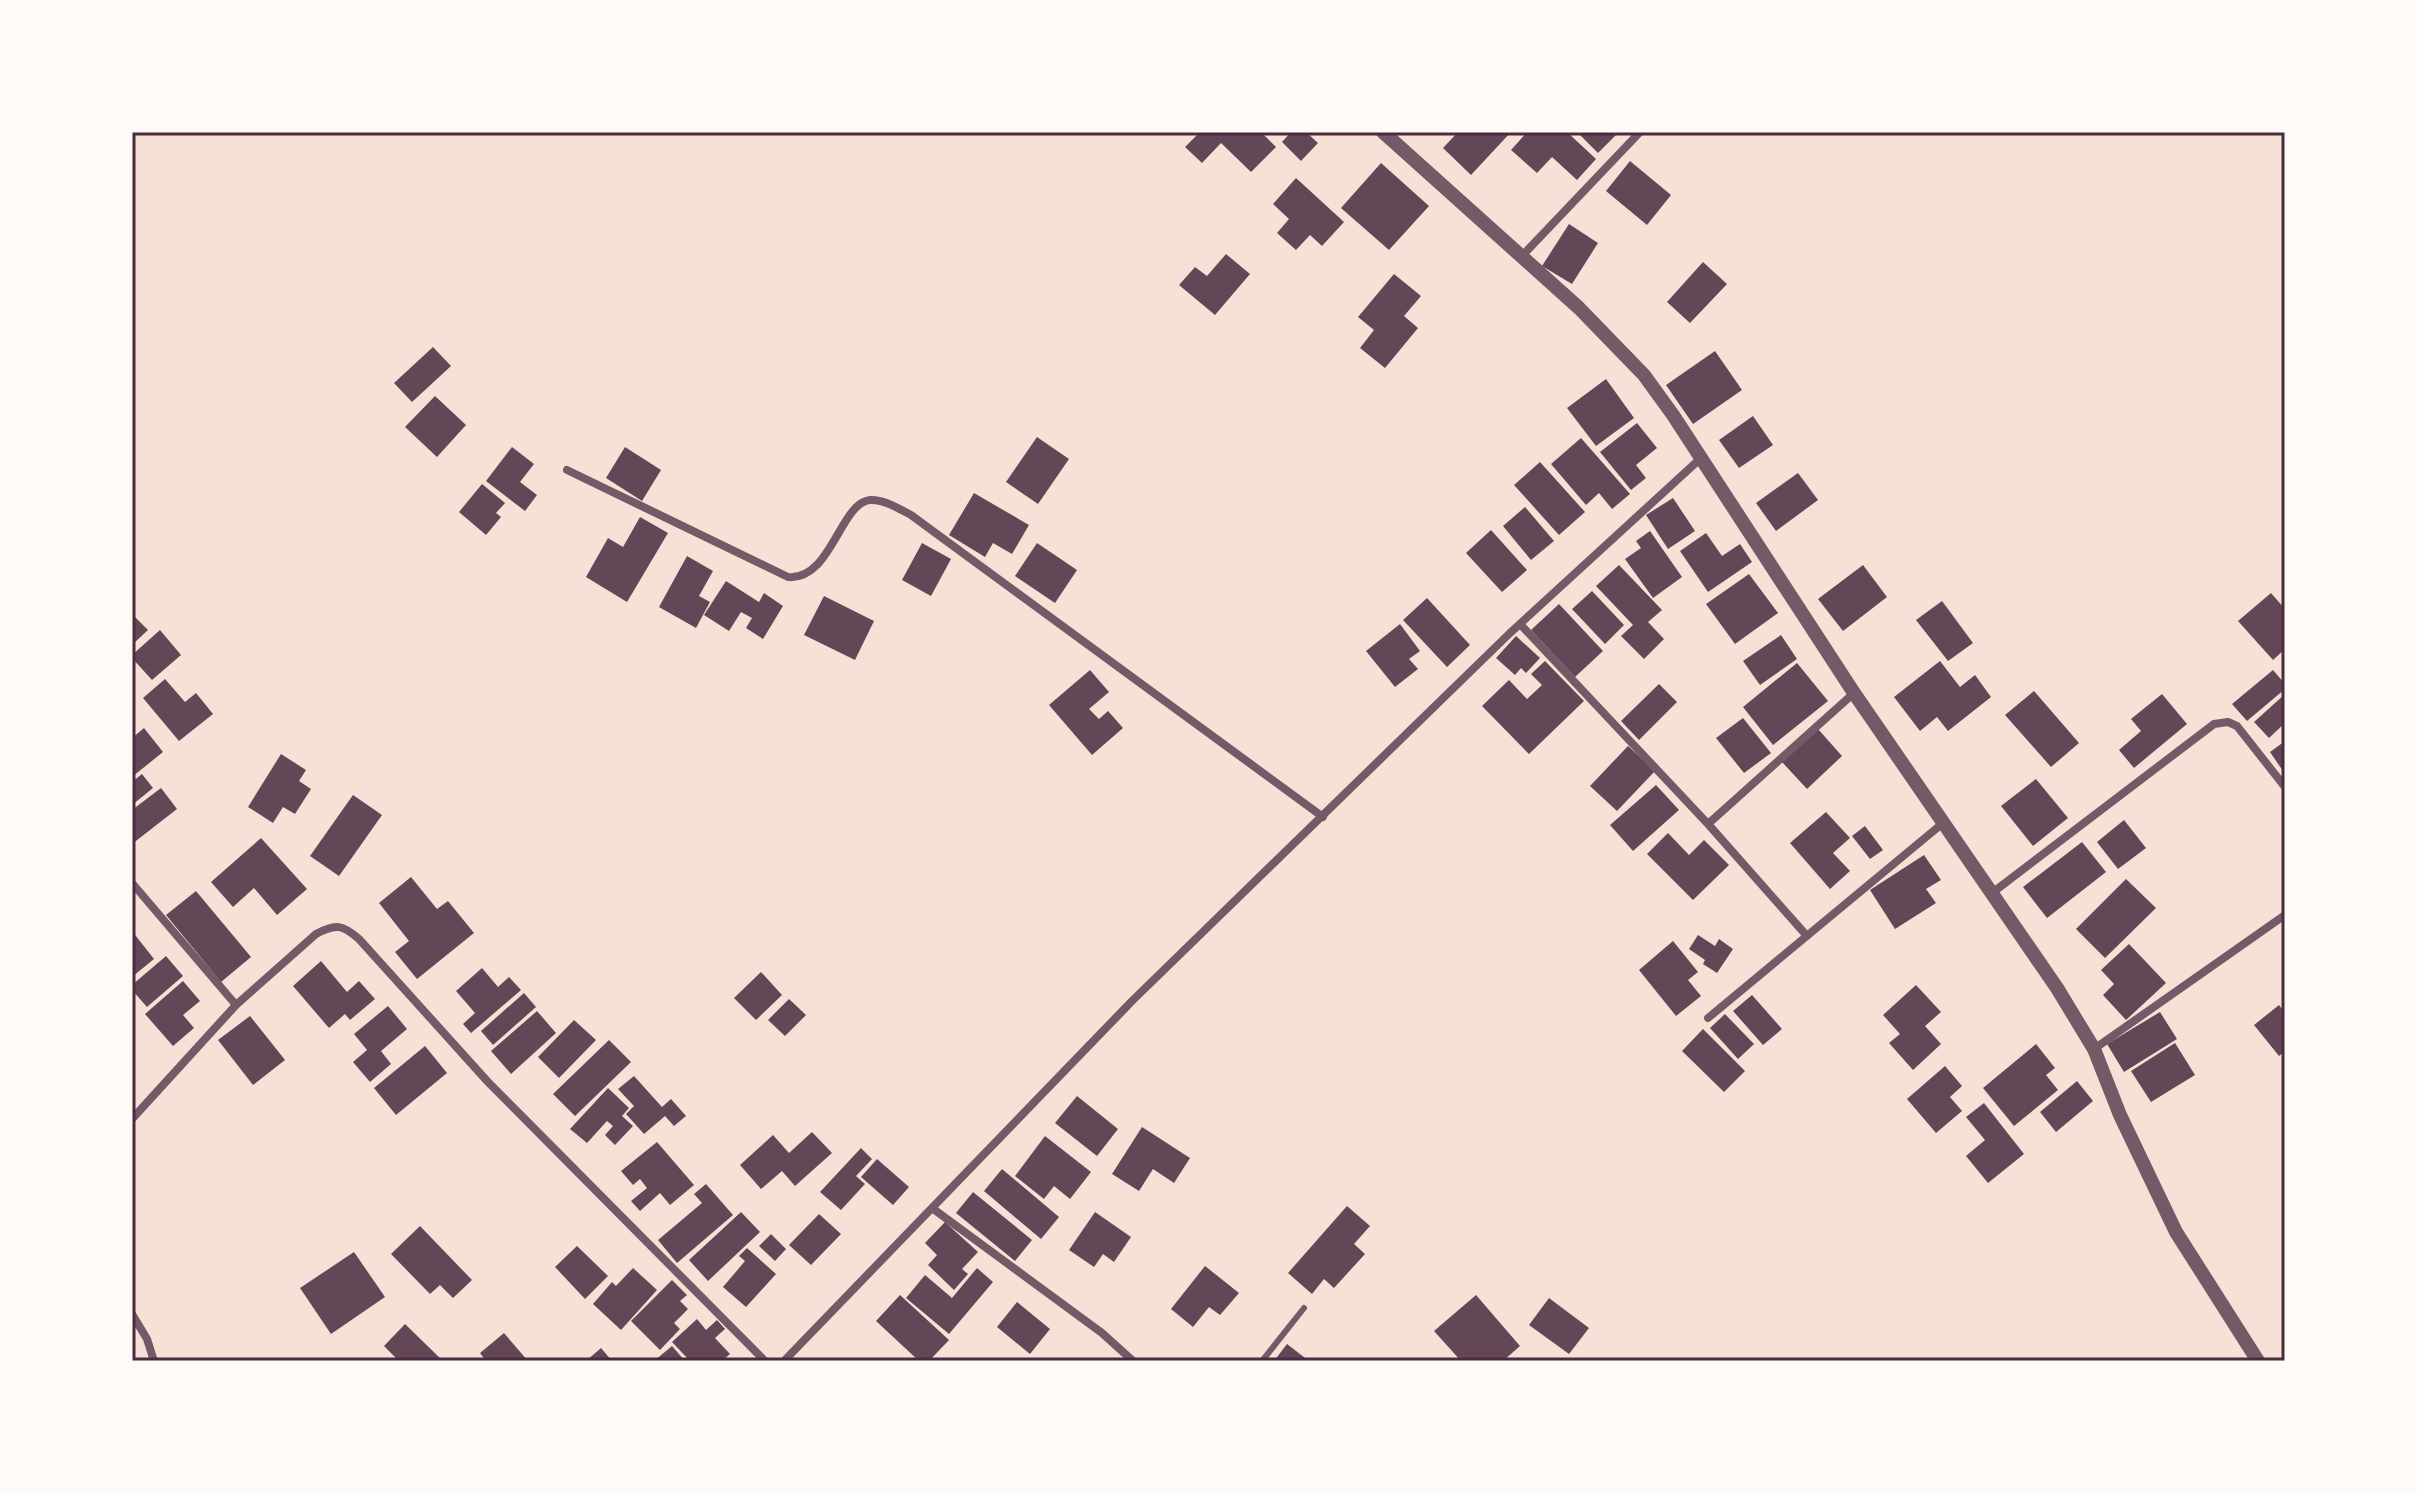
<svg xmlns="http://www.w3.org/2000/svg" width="2417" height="1493" viewBox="0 0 2417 1493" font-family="Quicksand,sans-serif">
<rect width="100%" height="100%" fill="#f7e1d7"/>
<path fill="#644757" d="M1200,132H1261L1276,147L1251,172L1221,143L1202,163L1185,147Z
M1291,132H1306L1318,143L1301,161L1282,142Z
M1458,132H1511L1471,175L1443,148Z
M1527,132H1567L1596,159L1577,180L1552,157L1537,173L1511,150Z
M1577,132H1613L1616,135L1598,153Z
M1630,161L1671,195L1647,225L1606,191Z
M1381,163L1429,206L1389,250L1341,208Z
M1296,178L1344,222L1322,246L1310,235L1296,250L1277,233L1289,219L1273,204Z
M1569,224L1598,243L1572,284L1542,266Z
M1226,254L1250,274L1215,315L1179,285L1195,267L1207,276Z
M1703,262L1727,284L1690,323L1667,302Z
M1394,274L1421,296L1404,316L1418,328L1385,368L1360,348L1374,330L1358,317Z
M433,347L451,366L412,402L394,383Z
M1715,351L1742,390L1693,424L1666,385Z
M1606,379L1634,418L1596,446L1567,408Z
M435,396L466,425L437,457L405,427Z
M1753,416L1773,445L1739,468L1719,440Z
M1637,423L1657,448L1636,465L1646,478L1631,490L1600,452Z
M1037,437L1069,459L1038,504L1006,482Z
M1581,438L1630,494L1612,509L1599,493L1586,505L1551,464Z
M512,447L534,464L520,482L537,495L525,511L486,481Z
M625,447L661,470L642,501L606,478Z
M1540,462L1585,512L1559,535L1514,485Z
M1798,473L1818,500L1776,531L1756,503Z
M482,484L505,503L496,513L501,517L486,535L459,512Z
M974,493L1029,525L1012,554L993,543L985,557L949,535Z
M1673,498L1695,531L1668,549L1646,515Z
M1525,507L1554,541L1531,560L1503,526Z
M640,517L668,533L627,602L586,577L608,538L623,547Z
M1491,530L1527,570L1502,592L1466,553Z
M1650,531L1682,577L1653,598L1625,559L1641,548L1636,541Z
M1706,533L1722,556L1740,544L1752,562L1708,592L1680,551Z
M922,543L951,559L931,596L902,580Z
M1037,543L1077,570L1055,603L1015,576Z
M687,556L713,571L699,596L710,602L696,628L659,607Z
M1619,565L1662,610L1648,622L1664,639L1644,659L1621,636L1633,625L1596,586Z
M1863,565L1887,597L1843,631L1818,599Z
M1749,574L1778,613L1735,644L1706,604Z
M726,581L759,602L764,593L783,606L763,639L746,628L752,618L741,612L729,631L704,615Z
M1592,591L1624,625L1605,644L1572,609Z
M2271,593L2285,609V649L2273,660L2238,621Z
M824,596L874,621L855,660L804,635Z
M1427,598L1470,645L1447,667L1403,620Z
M1942,601L1973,643L1948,661L1916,620Z
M1559,604L1603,651L1575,677L1531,630Z
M132,614L148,630L132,645Z
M1400,624L1420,651L1409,659L1418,669L1395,687L1366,651Z
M160,630L181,655L152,680L132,658V655Z
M1781,635L1797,659L1760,685L1743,661Z
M1516,636L1540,658L1526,673L1521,668L1515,675L1496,658Z
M1545,661L1584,701L1529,754L1482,706L1509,680L1527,699L1542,685L1531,674Z
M1940,661L1960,687L1975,675L1991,697L1948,731L1937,717L1920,731L1894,697Z
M1797,663L1828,701L1773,745L1743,707Z
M1090,670L1109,692L1089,709L1099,719L1108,711L1123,728L1092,755L1049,705Z
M2273,670L2285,684V689L2247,721L2232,704Z
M165,679L185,702L196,693L213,714L179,741L143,698Z
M1659,684L1677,702L1639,740L1621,721Z
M2034,691L2079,743L2051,767L2005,715Z
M2162,694L2187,724L2134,768L2119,750L2141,731L2131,719Z
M2285,694V723L2269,738L2254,722Z
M1743,718L1771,753L1744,773L1716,738Z
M144,728L163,752L132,777V738Z
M1818,729L1842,756L1807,789L1782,762Z
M2285,741V774L2270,752Z
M1628,746L1655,771L1617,811L1590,786Z
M281,754L306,770L299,781L311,789L295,814L283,807L273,823L248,807Z
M142,774L153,788L132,805V782Z
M2036,779L2068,818L2033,846L2001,806Z
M1656,785L1679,810L1633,851L1610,825Z
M161,788L177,809L132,844V810Z
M353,795L382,815L339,876L310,856Z
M1826,812L1850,838L1833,853L1850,871L1830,889L1790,843Z
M2124,820L2146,848L2118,869L2097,842Z
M1865,826L1883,850L1870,859L1852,836Z
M1668,833L1689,855L1704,840L1729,865L1693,900L1647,854Z
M261,838L307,889L277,915L254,888L233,907L211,882Z
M2082,842L2106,872L2047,918L2023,887Z
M1924,855L1941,880L1926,889L1936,903L1895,929L1870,890Z
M411,877L437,909L448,901L474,933L417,979L395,952L409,941L379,903Z
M2126,879L2156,908L2105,958L2076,929Z
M196,891L251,957L221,982L166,915Z
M132,931L154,959L132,977Z
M1698,935L1715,946L1719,939L1733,949L1717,973L1703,964L1705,960L1689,949Z
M1673,941L1698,972L1688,980L1701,996L1676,1016L1639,970Z
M2129,944L2166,983L2126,1020L2103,995L2114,984L2101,970Z
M166,956L183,976L147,1007L132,990V985Z
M321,961L347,992L359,981L375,999L350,1020L345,1014L329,1028L293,986Z
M482,968L498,987L509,977L521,990L471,1033L463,1024L475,1013L456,991Z
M761,972L782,995L756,1020L734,998Z
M183,981L200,1001L183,1015L194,1028L173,1046L145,1014Z
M1916,985L1941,1012L1925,1026L1941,1044L1913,1070L1889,1043L1900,1034L1883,1015Z
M524,993L536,1007L493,1045L481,1031Z
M1752,995L1782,1029L1763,1045L1733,1011Z
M789,999L806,1015L785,1036L768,1020Z
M2279,1005L2285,1013V1051L2279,1056L2254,1025Z
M388,1006L407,1029L381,1051L391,1064L370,1082L353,1062L367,1050L354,1034Z
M537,1011L556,1033L511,1074L491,1051Z
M2160,1012L2177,1039L2124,1072L2107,1044Z
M1725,1014L1754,1044L1738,1059L1710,1028Z
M250,1016L285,1060L253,1085L218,1040Z
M574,1020L596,1040L559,1078L538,1057Z
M1703,1029L1745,1071L1724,1092L1682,1051Z
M609,1040L631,1062L575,1116L553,1094Z
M2175,1043L2195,1075L2151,1102L2131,1071Z
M2036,1044L2055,1068L2046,1075L2058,1090L2014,1126L1983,1088Z
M425,1046L447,1073L396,1115L374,1088Z
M1945,1066L1962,1086L1950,1097L1962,1111L1936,1133L1907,1099Z
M634,1076L662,1107L671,1099L686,1116L674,1126L665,1116L644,1134L626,1114L634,1106L618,1089Z
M2077,1081L2093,1101L2056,1132L2040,1112Z
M608,1088L629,1108L622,1116L633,1126L615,1145L605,1135L613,1126L607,1121L587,1143L570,1129Z
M1077,1096L1118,1129L1097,1156L1055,1123Z
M1984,1103L2024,1154L1988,1183L1966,1156L1985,1140L1966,1117Z
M1142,1127L1190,1158L1174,1183L1153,1169L1139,1191L1112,1174Z
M812,1132L832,1153L795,1186L782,1171L761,1189L740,1165L773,1135L789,1153Z
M1045,1136L1091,1172L1070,1199L1054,1186L1044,1199L1015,1176Z
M657,1142L694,1185L670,1205L660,1193L640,1211L631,1201L647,1188L640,1179L633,1185L621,1171Z
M861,1148L872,1159L856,1176L865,1184L841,1210L820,1192Z
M877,1159L909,1187L893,1205L861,1177Z
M1002,1169L1059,1217L1041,1239L984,1191Z
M706,1184L733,1215L677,1263L658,1240L702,1203L694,1194Z
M973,1192L1032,1240L1015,1261L956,1213Z
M1347,1206L1370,1226L1354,1244L1365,1254L1334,1288L1324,1279L1312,1294L1288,1273Z
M741,1212L760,1232L708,1281L689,1260Z
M1095,1212L1131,1237L1114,1262L1103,1254L1094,1267L1069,1250Z
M819,1214L841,1234L811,1265L789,1245Z
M945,1222L978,1252L962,1269L968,1274L954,1290L928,1265L937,1255L925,1243Z
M420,1226L472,1280L453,1298L440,1285L430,1294L391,1254Z
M771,1234L786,1249L775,1261L759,1246Z
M577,1246L608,1276L585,1299L555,1267Z
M747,1248L776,1274L746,1307L723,1287L745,1261L739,1256Z
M354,1252L385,1297L331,1334L300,1288Z
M1205,1266L1239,1293L1220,1315L1209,1307L1193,1327L1171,1309Z
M633,1268L657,1290L621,1330L593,1304L612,1282L616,1286Z
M977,1268L993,1282L949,1334L906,1298L925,1275L952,1298Z
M672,1280L687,1295L680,1301L688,1309L674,1323L680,1329L660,1350L631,1321Z
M900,1295L949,1340L929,1361H919L876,1321Z
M1476,1295L1520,1346L1503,1361H1461L1434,1331Z
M1549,1298L1589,1328L1569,1354L1529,1325Z
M1017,1302L1050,1329L1030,1354L997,1327Z
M697,1319L706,1330L717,1320L725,1329L715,1338L730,1354L722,1361H690L672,1342Z
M405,1324L443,1361H399L384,1346Z
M504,1333L528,1361H486L480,1353Z
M1287,1344L1309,1361H1274Z
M672,1346L685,1361H654Z
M601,1348L612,1361H586Z"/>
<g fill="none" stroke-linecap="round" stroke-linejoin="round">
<path stroke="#755966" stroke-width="6" d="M1262,1361L1304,1308"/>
<path stroke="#755966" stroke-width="8" d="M1521,257L1640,132
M567,470L788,577C831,581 840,503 870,500C884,499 899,509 911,515L1323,817
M1520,624L1708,824L1807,936
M1708,824L1854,693
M132,883L236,1005
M1992,893L2214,724L2228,722L2237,726L2285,787
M1708,1018L1943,823
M2094,1049L2285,915
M132,1119L236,1005L316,934C336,923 343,925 359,939L488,1082L765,1361
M932,1208L1102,1333L1133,1361
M132,1314L147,1339L154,1361
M784,1361L1133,1000L1510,633L1701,458"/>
<path stroke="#755966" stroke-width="14" d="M1383,132L1579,308L1644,375L1673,415L1854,693L2057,988L2094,1049L2120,1115L2176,1232L2258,1361"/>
</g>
<rect width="2417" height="1493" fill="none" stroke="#fffaf5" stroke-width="268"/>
<rect x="134" y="134" width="2149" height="1225" fill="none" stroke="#4a2c40" stroke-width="3"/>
</svg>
